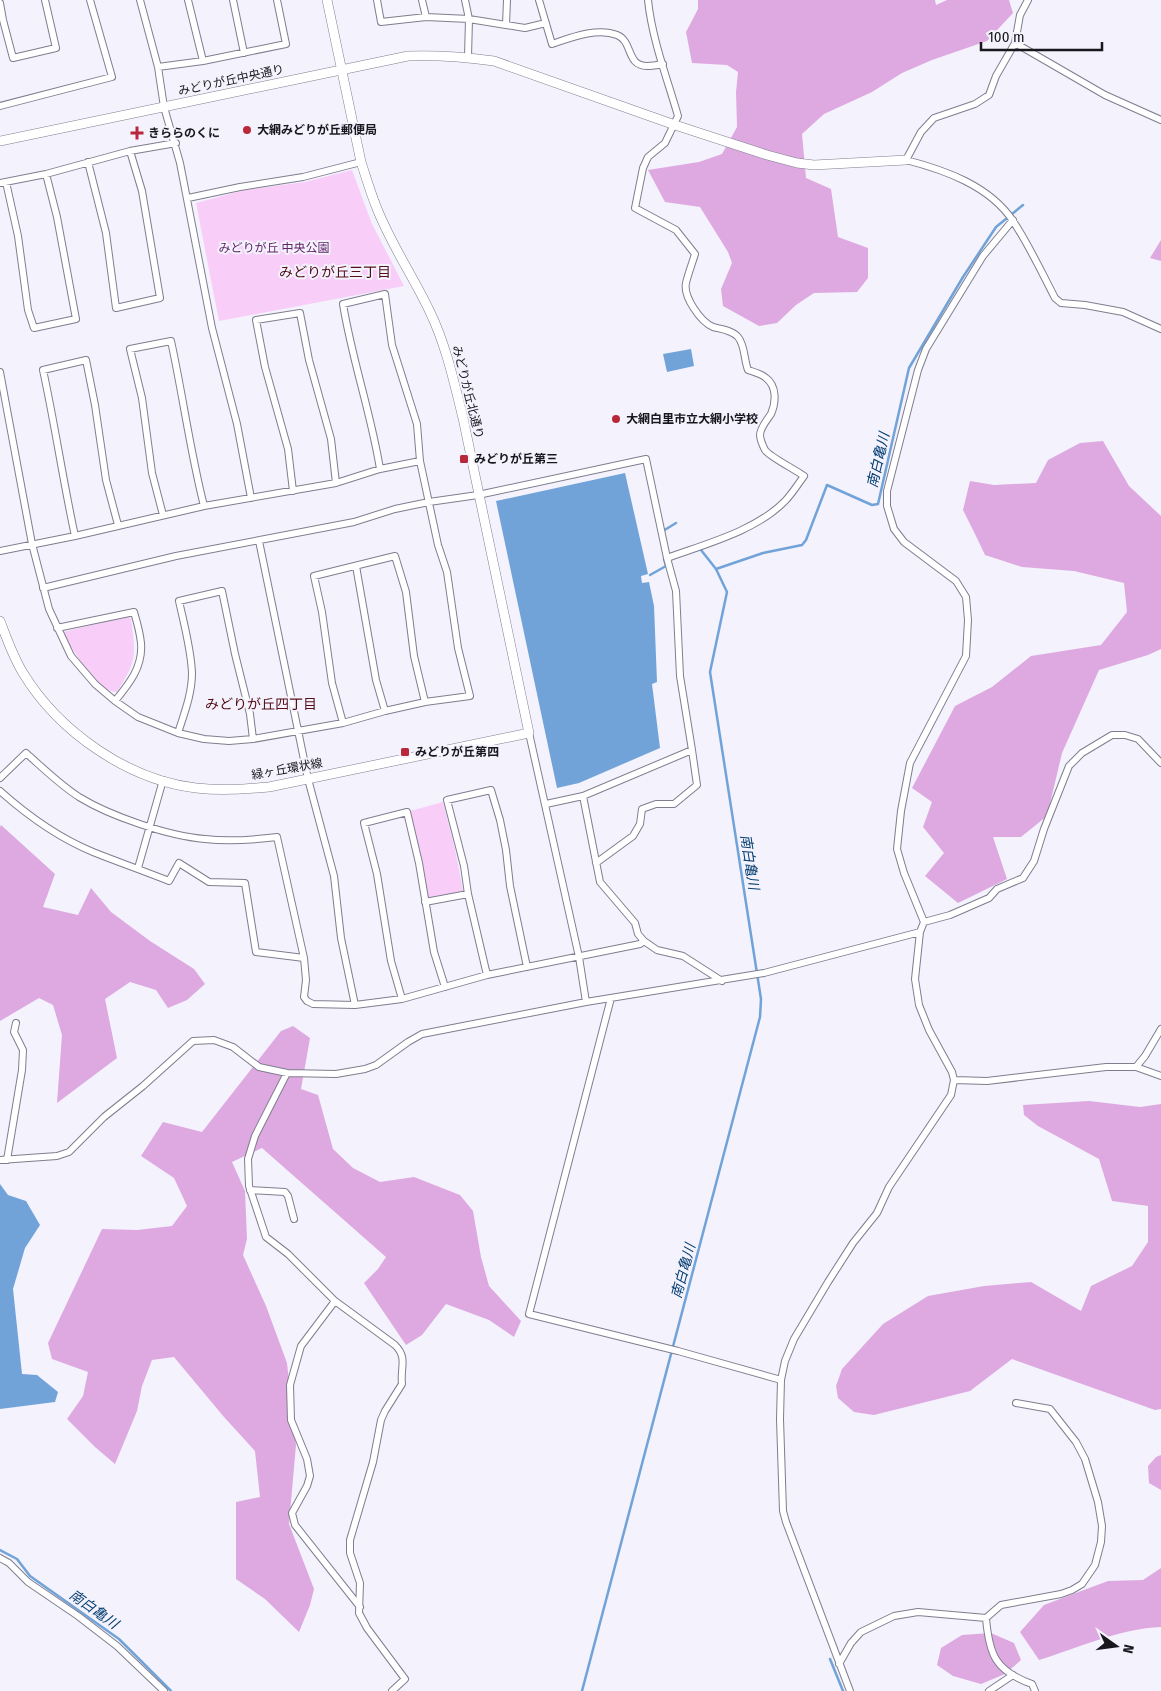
<svg xmlns="http://www.w3.org/2000/svg" width="1161" height="1691" viewBox="0 0 1161 1691" font-family="'Fira Sans Condensed','Noto Sans JP',sans-serif">
<rect width="100%" height="100%" fill="#f3f2fd"/>
<path fill="#f8cef9" d="M352,170L372,224L404,286L219,321L196,203L245,190L305,182Z
M128,616L131,619C136,656 137,660 117,692C97,693 71,647 63,632Z
M443,802L455,849L463,891L427,898L420,854L410,811Z"/>
<path fill="#dea9e1" d="M698,0H935L936,5L947,0H1009L1013,13L987,41L932,60L902,73L872,92L824,114L802,134L806,178L831,189L838,237L868,248V278L857,292L814,293L796,305L777,323L759,326L723,306L721,289L732,263L728,252L700,207L665,202L648,170L699,162L722,154L737,127L736,92L738,72L727,65L692,63L686,32L698,9Z
M1161,240V261L1150,258Z
M1103,441L1129,486L1161,516V649L1148,655L1099,670L1062,753L1047,816L1021,837H993L1007,879L958,903L925,876L944,853L923,827L932,802L912,788L955,706L992,687L1031,656L1101,645L1127,612L1124,583L1074,571L1022,567L985,555L976,536L963,510L970,481L994,485L1036,483L1048,460L1080,443Z
M1,825L55,874L43,907L78,915L91,888L111,912L150,941L194,969L205,984L187,1000L168,1008L156,990L130,982L105,999L117,1058L57,1103L62,1035L53,1005L39,998L0,1021V827Z
M293,1026L310,1038L301,1089L318,1095L333,1149L353,1168L380,1182L414,1177L460,1195L473,1211L481,1257L489,1286L521,1321L514,1337L489,1320L446,1304L422,1335L406,1345L364,1283L378,1269L386,1257L262,1148L232,1162L245,1191L247,1239L243,1255L266,1306L287,1363L296,1445L289,1524L314,1589L310,1605L299,1632L265,1599L236,1579V1502L260,1497L255,1451L224,1417L174,1357L152,1360L142,1386L137,1411L115,1464L95,1447L67,1419L83,1396L88,1372L52,1359L48,1343L102,1229L137,1230L172,1226L187,1206L174,1178L141,1156L163,1122L202,1132L281,1031Z
M1089,1101L1140,1107L1161,1104V1409L1155,1410L1012,1359L970,1391L874,1415L854,1412L838,1398L836,1386L842,1369L883,1324L928,1296L984,1286L1031,1282L1081,1311L1091,1286L1132,1266L1148,1242V1206L1112,1201L1099,1159L1038,1126L1024,1115L1023,1105Z
M1161,1455V1490L1149,1483L1148,1466L1156,1457Z
M1161,1568V1627C1121,1628 1078,1648 1039,1660L1020,1632L1044,1605L1108,1581L1143,1580Z
M991,1633L1014,1643L1021,1660L1005,1674L981,1684L953,1676L937,1665L941,1648L962,1635Z"/>
<path fill="#71a3d9" d="M691,349L694,366L667,372L663,354Z
M625,473L648,574L641,576L642,583L649,582L654,606L657,682L652,684L660,748L579,783L557,788L496,501Z
M0,1184L8,1195L26,1201L40,1225L25,1248L13,1289L22,1374L37,1375L58,1392L55,1402L0,1409Z"/>
<g fill="none" stroke-linecap="round" stroke-linejoin="round">
<path stroke="#71a3d9" stroke-width="2.5" d="M663,531L676,523
M716,569L763,553L802,545L806,540L827,485L872,505L878,504L909,368L963,277L996,227L1023,205
M650,575L666,566L664,559
M0,1550L17,1559L30,1576L119,1639L171,1691
M830,1659L843,1691
M582,1691L760,1017L761,999L710,672L727,592L716,569L701,550"/>
<g stroke="#7f7e8e" stroke-width="8">
<path id="street" d="M140,0L158,67L164,107L180,163L212,328L237,424L251,498
M188,0L203,61
M233,0L244,53
M377,0L381,22L426,17L469,19L525,28L546,23
M422,0L426,17
M465,0L469,19L468,57
M539,0L552,44C570,38 597,27 617,35C633,41 626,66 647,66C652,66 658,65 663,64
M648,0C652,39 667,78 678,116L665,143L648,157L643,168L635,208L676,230L695,254C692,264 688,274 686,283C683,297 701,322 713,327C721,329 732,330 738,337C745,345 744,360 748,370C754,372 762,374 766,378C777,386 776,403 771,414C767,420 760,428 760,435C760,440 763,446 765,450C770,457 796,470 804,476C798,484 792,494 785,501C756,531 705,544 667,558
M1028,0L1020,15L1015,43L996,76L989,95L975,104L934,118L921,132L906,160C945,170 990,186 1013,221C1029,245 1042,273 1055,298L1061,303L1085,305L1123,312L1161,329
M0,3L3,20L13,58L56,48L45,0
M506,25L507,0
M1015,43L1105,95L1161,120
M158,67L203,61L286,44L277,0
M0,106L112,77L90,0
M88,162L106,233L116,308L160,298L142,191L130,151
M6,182L18,236L28,310L34,328L76,319L57,217L46,174
M0,183L46,174L130,151L176,143
M188,198L240,187L303,177L361,162
M0,372L32,544L49,609L71,656L95,684L115,701L138,717L178,733L204,739L229,741L253,739L343,723L385,711L425,702L470,696L458,648L447,572L438,545L420,461L417,424L392,345L385,294L343,304C352,360 371,413 380,469
M293,491L288,449L265,367L256,320L300,313L309,360L331,439L336,483
M163,515L152,473L142,398L130,349L171,341C183,396 190,451 204,506
M75,536C63,481 55,425 43,370L86,360L95,405L106,480L118,525
M259,541L308,779L334,876L341,938L355,1005
M0,551L75,536L204,506L336,483L380,469L420,461
M356,566L376,680L385,711
M43,588L176,556L354,522L395,509L429,502L478,495L646,459L667,558L676,591L680,676L692,750L583,796L546,804
M57,628L134,612C137,622 140,633 141,643C143,667 129,684 115,701
M343,723L332,683L322,612L314,576L395,556L406,592L414,656L425,702
M178,733C184,714 192,694 192,673C191,649 184,624 179,601L222,591L235,654L250,714L253,739
M529,733L579,957L586,1002
M0,778L26,753C43,768 59,784 79,797C110,816 168,836 205,839C229,842 253,840 277,837L304,958L306,980L304,997L307,1001L313,1004L355,1005L402,999L487,975L640,944L644,941
M0,791C28,816 59,838 93,852C118,862 144,871 169,881L179,863L209,882L245,883L256,952L304,958
M583,796L600,882L635,923L638,934L644,941L657,950L683,956L722,981
M596,863L633,836L640,824L642,809L656,804H674L697,785L692,750
M138,868L163,780
M425,902L468,894
M924,922L950,915L989,898L997,889L1023,878L1034,861L1044,829L1069,766L1082,753L1112,735H1125L1138,739L1161,763
M487,975L468,894L464,866L447,800L491,790L500,820L506,850L510,886L527,967
M611,998L529,1314L678,1351L781,1380
M402,999L391,961L377,874L364,823L407,812L419,863L434,952L445,987
M1136,1067L1145,1056L1161,1029
M287,1073L255,1136L248,1159L249,1186L266,1237L288,1254L335,1301L395,1345C408,1358 400,1367 402,1384L385,1411L381,1420L373,1462L350,1540V1553L360,1583L359,1613L367,1628L405,1679L392,1691
M954,1080L987,1081L1106,1067H1136L1161,1076
M0,1160L57,1156L69,1152L104,1117L143,1086L193,1041L214,1040L233,1047L259,1067L287,1073L336,1074L365,1069L376,1065L408,1042L422,1034L586,1002L764,973L920,932
M7,1160L22,1070L23,1050L14,1032L16,1023
M250,1190L285,1192L288,1196L294,1219
M335,1301L301,1346L290,1385L291,1420L307,1459L310,1476L307,1486L292,1513L295,1525L360,1607
M0,1558L9,1563L28,1582L78,1616L117,1646L164,1691
M986,1618C989,1654 995,1671 1032,1684L1035,1691
M839,1664L851,1643L861,1632L894,1616L918,1612L986,1618L1001,1605L1061,1594L1072,1590L1082,1584L1095,1565L1101,1542L1102,1526L1098,1502L1085,1459L1076,1442L1050,1409L1016,1403
M850,1691L786,1522L783,1511L780,1419L781,1380L785,1361L794,1339L828,1282L853,1243L877,1213L889,1187L951,1095L954,1080L952,1072L929,1030L919,1005L915,979L920,932L924,922L904,873L897,849L901,811L910,763L966,656L968,620L966,597L956,581L904,542L894,529L887,506V491L918,370L926,349L983,256L1013,220
M989,1691L1013,1675"/>
</g>
<g stroke="#7f7e8e" stroke-width="10">
<path id="secondary" d="M0,141L408,56C437,55 465,57 494,61L675,125L767,155L797,163L814,165L906,160
M0,621C7,639 13,657 23,673C59,732 128,780 196,788C221,791 245,789 269,787L529,733L463,418C454,382 446,345 430,312C413,276 390,243 376,206C370,191 366,177 361,162L327,0"/>
</g>
<use href="#street" stroke="#fff" stroke-width="6"/>
<use href="#secondary" stroke="#fff" stroke-width="9"/>
</g>
<g fill="#b8273a" stroke="#f3f2fd" stroke-width="2">
<circle cx="247" cy="130" r="5"/>
<path d="M134.5 125.5h5v5h5v5h-5v5h-5v-5h-5v-5h5z"/>
<circle cx="616" cy="419" r="5"/>
<rect x="459" y="454" width="10" height="10" rx="2.5"/>
<rect x="400" y="747" width="10" height="10" rx="2.5"/>
</g>
<g text-anchor="middle" stroke-width="4" stroke-linejoin="round" paint-order="stroke">
<g font-size="12" fill="#17171d" stroke="#f3f2fd">
<text transform="translate(231 80) rotate(-12)" y="4">みどりが丘中央通り</text>
<text transform="translate(468 392) rotate(76)" y="4">みどりが丘北通り</text>
<text transform="translate(287 769) rotate(-10)" y="4">緑ヶ丘環状線</text>
</g>
<g font-size="12" font-weight="bold" fill="#17171d" stroke="#f3f2fd" text-anchor="start">
<text x="257" y="134">大網みどりが丘郵便局</text>
<text x="148" y="137">きららのくに</text>
<text x="626" y="423">大網白里市立大網小学校</text>
<text x="474" y="463">みどりが丘第三</text>
<text x="415" y="756">みどりが丘第四</text>
</g>
<g font-size="12" fill="#622467" stroke="#f3f2fd">
<text x="274" y="252">みどりが丘 中央公園</text>
</g>
<g font-size="14" fill="#530e16" stroke="#f3f2fd">
<text x="335" y="277">みどりが丘三丁目</text>
<text x="261" y="709">みどりが丘四丁目</text>
</g>
<g font-size="14" font-style="italic" fill="#043d6f" stroke="#f3f2fd">
<text transform="translate(878 460) rotate(-77)" y="5">南白亀川</text>
<text transform="translate(750 862) rotate(81)" y="5">南白亀川</text>
<text transform="translate(683 1271) rotate(-75)" y="5">南白亀川</text>
<text transform="translate(94 1609) rotate(35)" y="5">南白亀川</text>
</g>
</g>
<g transform="translate(1116 1646) rotate(104)" stroke="#f3f2fd" stroke-width="4" paint-order="stroke">
<path d="M0-4L9 19L0 12L-9 19Z" fill="#17171d"/>
<text y="-8" font-size="14" font-weight="bold" text-anchor="middle" fill="#17171d">N</text>
</g>
<path d="M981 42v8h121v-8" fill="none" stroke="#17171d" stroke-width="2.5"/>
<text x="988" y="42" font-size="15" fill="#17171d" stroke="#f3f2fd" stroke-width="4" paint-order="stroke">100 m</text>
</svg>
